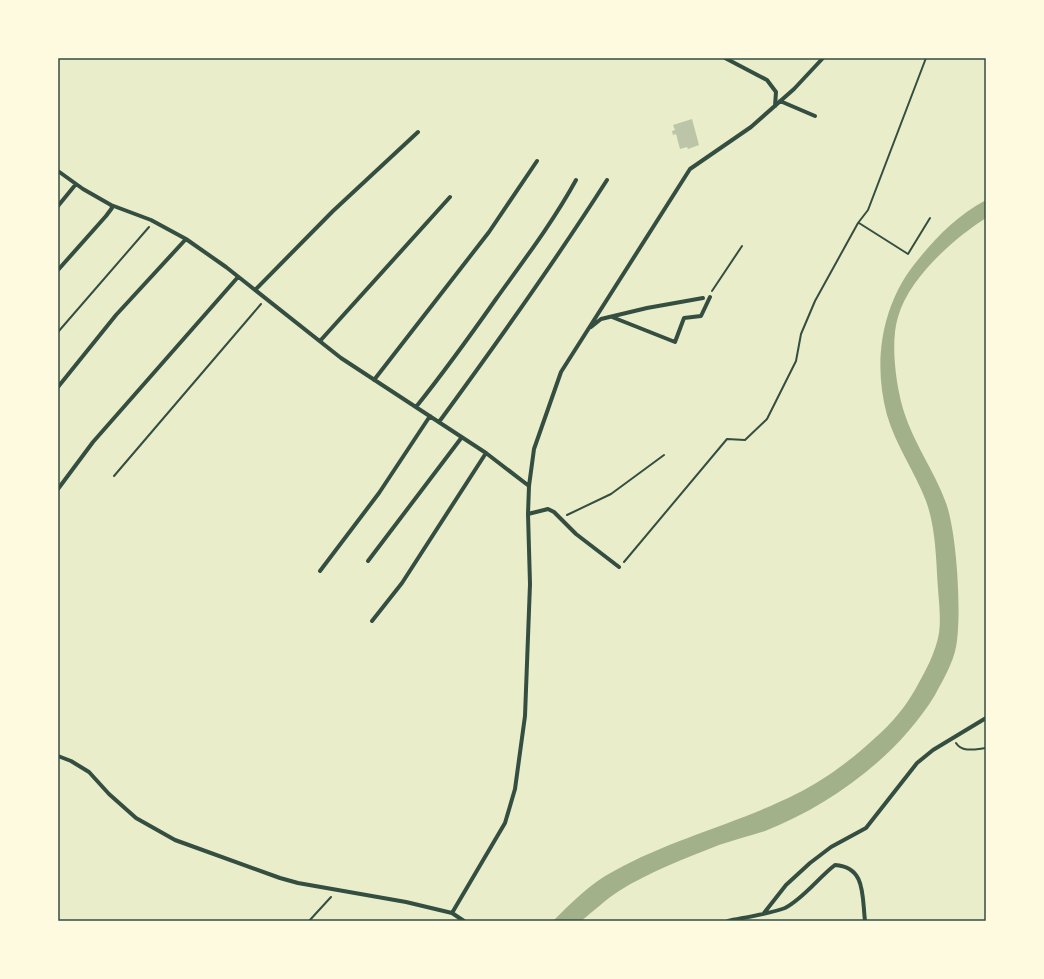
<svg xmlns="http://www.w3.org/2000/svg" width="1044" height="979" viewBox="0 0 1044 979" font-family="'Golos Text',sans-serif">
<rect width="100%" height="100%" fill="#e9edc9"/>
<path fill="#a3b18a" d="M986,200V218C953,239 909,278 898,317C890,343 896,386 904,412C914,444 935,472 946,503C957,533 962,616 956,647C953,663 943,680 935,695C898,756 831,805 765,831C750,836 734,840 719,845C686,858 649,872 619,891C605,900 594,911 581,921H553C571,903 591,883 614,871C671,839 737,824 796,794C821,782 844,765 865,747C888,727 901,714 916,688C925,672 936,652 939,633C941,619 939,603 938,589C936,560 936,528 926,501C915,472 896,446 887,415C873,364 881,308 913,266C934,239 956,216 986,200Z"/>
<path fill="#bcc5a7" d="M692,119L699,145L688,149L687,147L680,149L676,134L673,135L672,131L675,130L673,125Z"/>
<g fill="none" stroke-linecap="round" stroke-linejoin="round">
<path stroke="#344e41" stroke-width="2" d="M859,223L908,254L930,218
M712,291L742,246
M58,332L149,227
M114,476L261,304
M567,515L611,494L664,455
M624,562L727,439L745,440L767,419L796,361L801,334L815,301L858,223L868,210L926,58
M956,743C962,753 976,749 986,748
M309,921L331,897"/>
<path stroke="#344e41" stroke-width="4" d="M725,58L767,80L776,92L775,106
M780,101L815,116
M58,171L83,189L111,205L151,220L186,239L226,267L341,358L486,453L529,486
M58,206L76,184
M58,270L106,216L112,208L111,205
M255,290L333,211L418,132
M612,317L675,342L684,318L701,316L710,297
M591,327L601,319L647,308L703,298
M320,341L450,197
M374,380L489,232L537,161
M58,387L116,315L186,239
M416,407C444,372 470,336 496,299C524,260 553,222 576,180
M439,422C497,343 554,263 607,180
M58,489L93,442L238,277
M528,514L548,509L554,512L576,534L619,567
M368,561L462,437
M320,571L379,493L430,416
M372,621L402,583L486,453
M58,756L71,761L89,772L109,794L136,818L175,840L280,878L298,883L406,902L452,913
M764,913L786,885L810,863L831,847L866,828L917,763L933,750L986,718
M464,921L452,913L505,823L515,789L525,716L530,584L528,514L529,486L534,449L561,372L690,169L751,127L794,89L823,58
M728,921C742,918 773,913 785,908C804,898 818,878 835,865C866,867 862,896 865,921"/>
</g>
<rect width="1044" height="979" fill="none" stroke="#fefae0" stroke-width="118"/>
<rect x="59" y="59" width="926" height="861" fill="none" stroke="#344e41" stroke-width="1.5"/>
</svg>
